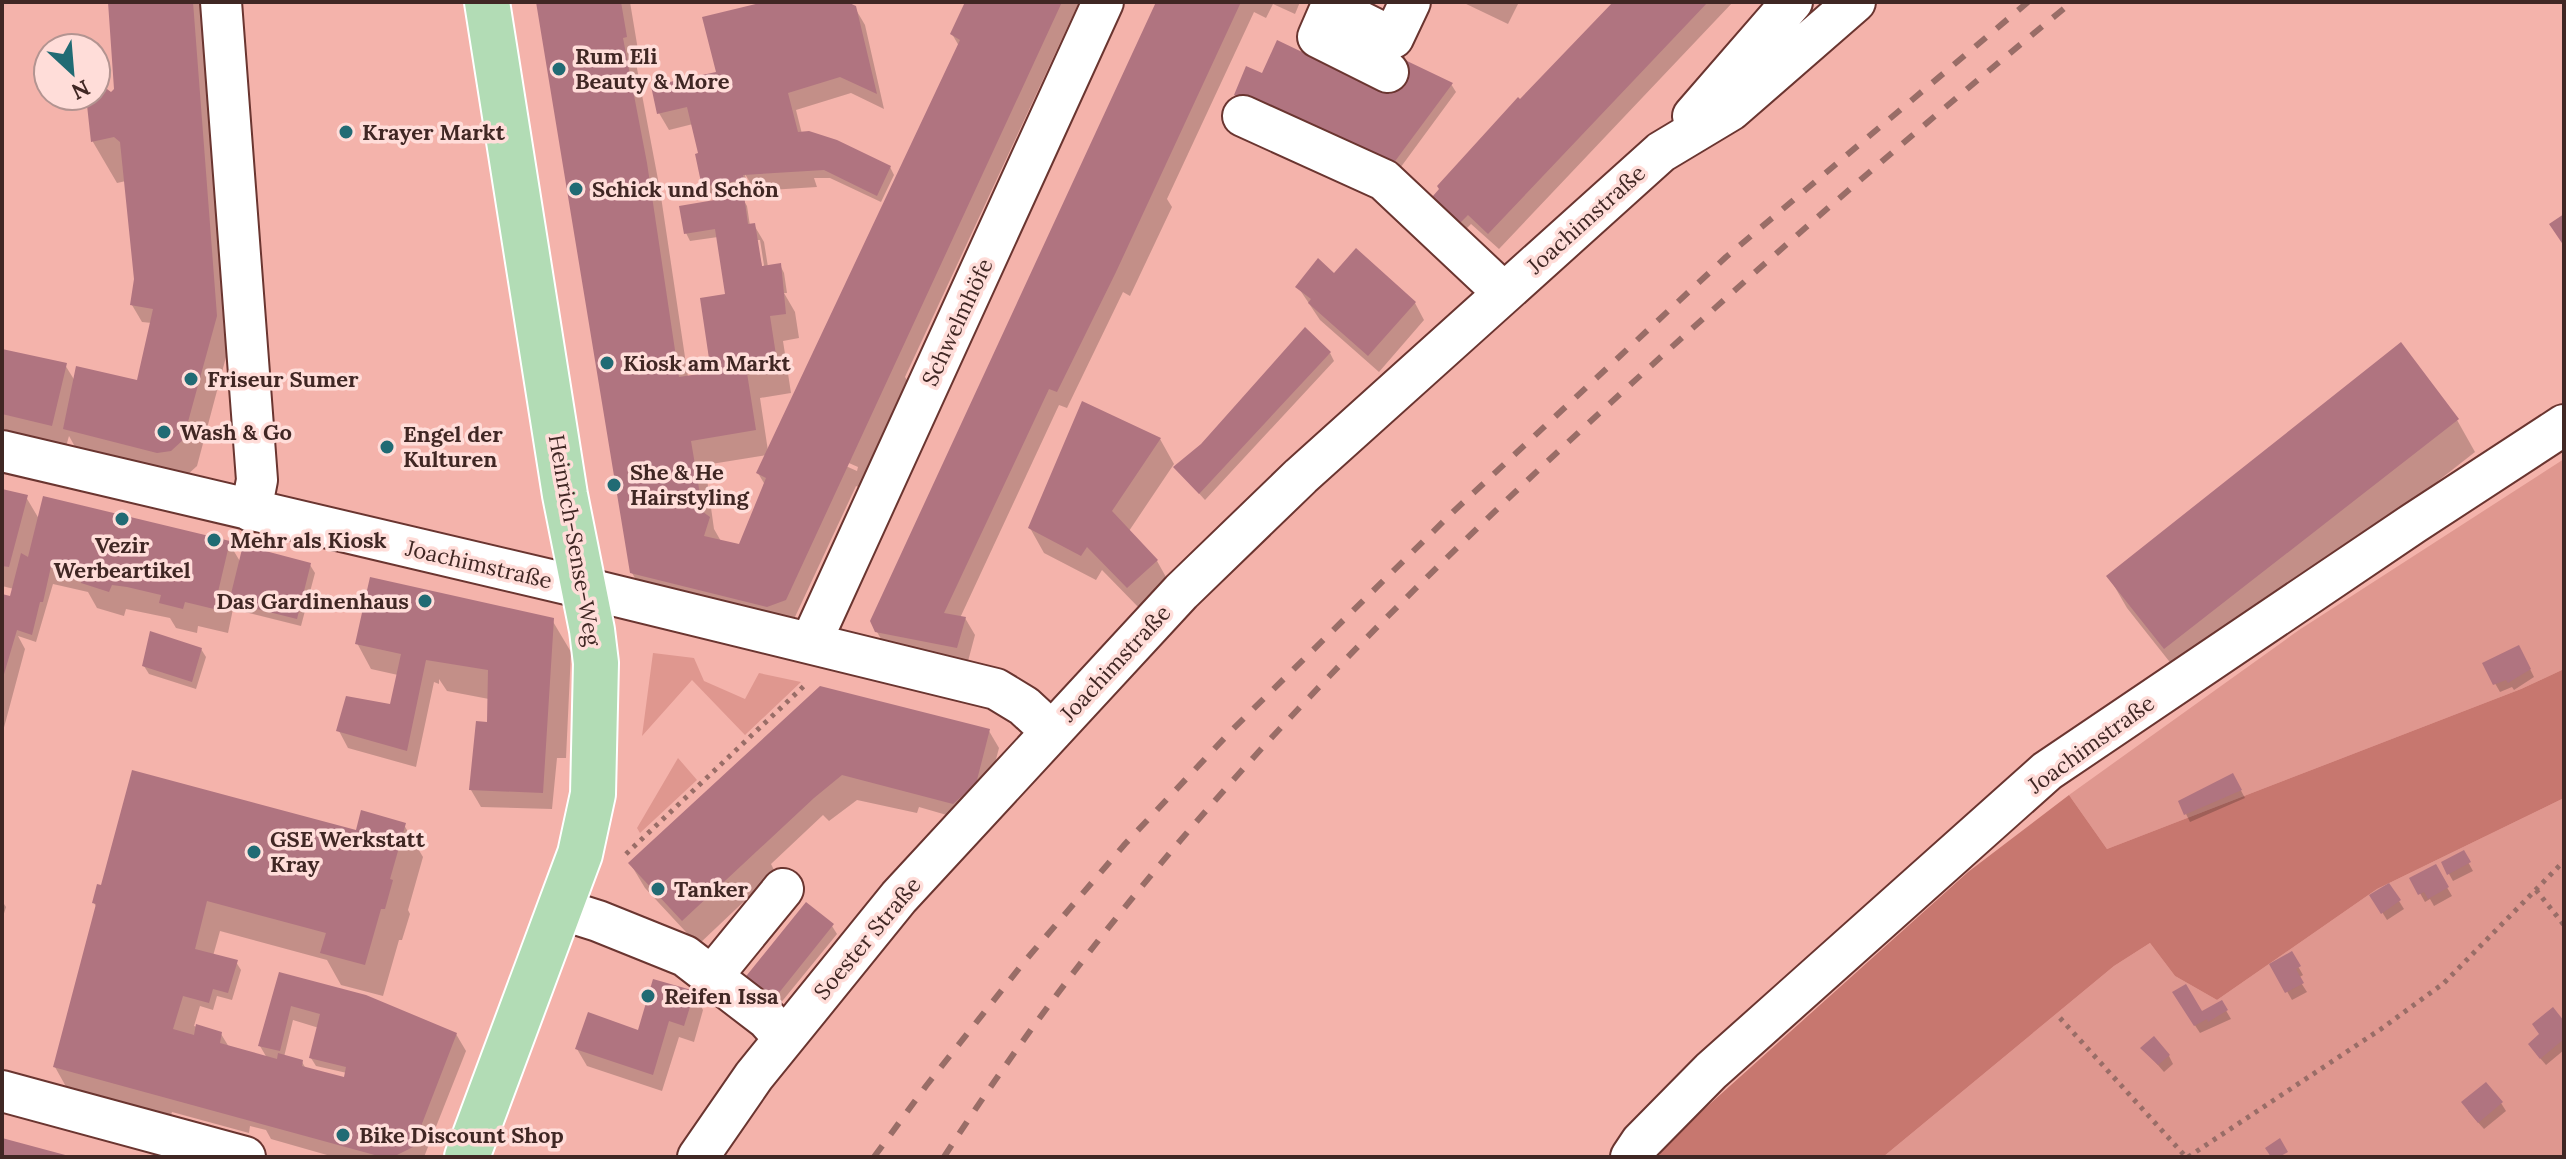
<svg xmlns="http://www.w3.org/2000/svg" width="2566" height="1159" viewBox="0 0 2566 1159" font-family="Lora,serif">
<rect width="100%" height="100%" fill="#f4b3ab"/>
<path fill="#df978f" d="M2564,459V669L2521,689L2107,849L2069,795L2299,630Z
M653,653L694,658L704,681L745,699L759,673L801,682L745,735L692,680L642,736Z
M678,758L697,780L640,833L637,828Z
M2564,798V1157H1883L2114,966L2150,943L2175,976L2217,1000L2377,889Z"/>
<path fill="#c7776f" d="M2564,669V798L2377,889L2217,1000L2175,976L2150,943L2114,966L1883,1157H1659L1663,1146L1968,872L2069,795L2107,849L2521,689Z"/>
<path fill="#0003" fill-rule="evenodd" d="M110,2H213L229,218L217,219L224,332L230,342L197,466L186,476L79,454L69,436L65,450L2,435V350L65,365L75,381L139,382L152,323L142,322L132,305L136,279L126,181L117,183L93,142L88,96H96V89L110,94L116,90Z
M539,2H630L640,62L636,63L660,190L688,377L714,373L727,296L718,237L690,241L686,233L742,198L747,206L750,226L754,225L764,242L768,267L780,265L784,273L787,293H784L795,312L799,338L783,341L791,393L760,398L768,451L959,46L952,34L968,2H1079L905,377L910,385L863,489L856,486L795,617L778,623L647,598L632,573ZM756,240H760L769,297ZM796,440L858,467L857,471L796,444ZM767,455L758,473L765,485L740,546L722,543L714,529L705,465Z
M768,2H855L850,6L855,8L865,25L884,109L851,93L796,110L802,134L890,167L894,175L881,202L830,178H814L817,187L755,191L745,174L747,188L708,194L704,186L701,155L693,124L669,130L659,113L718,74Z
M1158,2H1300L1295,14L1273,4L1266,18L1254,12L1167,199L1172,207L1130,296L1123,292L1067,408L1059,405L960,618H965L975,635L967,665L887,649L877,632Z
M1462,2H1519L1508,24Z
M1616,2H1733L1499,249L1471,224L1460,235L1429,203L1520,102Z
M1263,75L1391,96L1451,84L1456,92L1395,175L1241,102L1236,94Z
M1335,275L1415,303L1424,320L1379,372L1320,320L1298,287Z
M1330,353L1334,361L1205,500L1176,468L1202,445Z
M2457,420L2475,452L2184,680L2127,608L2109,577Z
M1160,439L1174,464L1129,531L1157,561L1171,586L1143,612L1102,570L1096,580L1044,553L1030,528Z
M2,491L26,497L39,519L229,543L241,563L310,565L315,573L301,626L233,609L228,633L198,626L197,633L176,628L170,618L126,609L124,616L97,608L88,592L53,584L36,642L18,636L25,649L2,735V596L12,598L14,589L2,586Z
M552,620L571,652L566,758H557L552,809L481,807L471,790L489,724V699L447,691L439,679V684L434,682L416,767L348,748L339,731L391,707L398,675L371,669L357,643Z
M201,649L206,657L196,689L149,674L144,666Z
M2523,655L2534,677L2514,690L2512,687L2500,692L2484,664Z
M989,731L999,748L985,801L964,820L919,807L917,813L857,800L829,821L823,815L771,864L775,872L698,945L645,888L630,863L708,790Z
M2233,776L2245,798L2190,822L2186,814Z
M404,825L423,857L408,910L410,914L402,940H399L383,996L341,985L327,960L220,931L213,956L236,962L241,970L232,1000L217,996L213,1010L200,1006L194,1026L221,1034L229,1047L267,1058L260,1046L281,974L456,1034L466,1051L424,1157H334L271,1139L266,1130L250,1126L249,1133L172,1112L170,1119L69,1092L55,1067L97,908L94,903L357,832ZM293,1020L319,1028L311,1058L316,1066L347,1073L345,1079L306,1069L302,1062L284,1057Z
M2463,853L2473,871L2453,881L2443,863Z
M2435,867L2452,896L2434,906L2430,899L2425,902L2412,879Z
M2372,896L2399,901L2404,909L2387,920Z
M2,901L6,907L2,920Z
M832,926L837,934L775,1010L745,981Z
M2291,954L2303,975L2298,978L2307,992L2292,1000L2272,965Z
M694,993L703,1010L694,1042L679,1037L662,1091L587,1066L577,1049L640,1032Z
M2179,1001L2202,1014L2221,1002L2231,1019L2200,1033Z
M2564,1024V1050L2546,1065L2535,1052Z
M2143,1048L2169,1056L2173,1064L2164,1072Z
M2501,1103L2506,1111L2484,1129L2468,1111Z"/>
<path fill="#b07480" d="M108,2H193L217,316L183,440L171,451L157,453L63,429L76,366L137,380L153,309L130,305L134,279L120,142L114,137L91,142L86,96H96V87L103,86L111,92L114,89Z
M536,2H621L627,37L623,38L647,163L679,377L711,372L700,298L725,294L715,229L684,234L679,206L744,195L748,224L755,223L762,266L781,263L786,314L770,316L778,368L747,373L756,430L691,441L703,512L710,517L704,536L739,544L766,478L756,473L960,40L950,34L965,2H1062L786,600L767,607L630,573Z
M764,2H847L856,6L877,94L840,77L788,93L798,132L809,131L837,140L891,166L877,196L824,170L743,175L744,180L702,187L695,154L698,153L687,107L657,114L651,86L716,72L702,17Z
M1156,2H1241L1116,272L1057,392L1049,389L944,613L966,617L957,648L875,632L870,621Z
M1613,2H1708L1488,234L1468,215L1454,229L1427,203L1439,189L1437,186L1518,97L1520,99Z
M1277,40L1390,94L1407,61L1453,83L1390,168L1234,95L1246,66L1262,73Z
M2564,214V246L2549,224Z
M1356,248L1416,302L1368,356L1308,303L1311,299L1295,287L1318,258L1334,273Z
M1305,327L1331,352L1199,494L1173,467L1201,444Z
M2401,342L2459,419L2164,649L2106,576Z
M2,349L67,363L52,426L2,414Z
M1082,401L1161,438L1112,511L1158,560L1127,588L1087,547L1081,556L1028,528Z
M2,489L28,495L9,567L2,566Z
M43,496L230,541L214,609L185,602L183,609L159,603L161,595L127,587L112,585L109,592L81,583L84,570L52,562L43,602H40L32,635L17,630L2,681V594L10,596L21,553L28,557Z
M243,545L311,563L297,619L229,602Z
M370,577L554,618L543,793L469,790L476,721L487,722L488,670L426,660L407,751L336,731L346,696L390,704L401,654L355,644Z
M150,631L202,648L192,682L142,666Z
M2519,645L2531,669L2508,683L2506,680L2493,685L2482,663Z
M820,686L990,729L976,784L953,804L842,775L814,798L682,921L628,863Z
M132,770L356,830L361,810L406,823L390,879L393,880L385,909H381L365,965L320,953L326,933L207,901L195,949L238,960L228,993L213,989L209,1003L183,996L173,1029L194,1035L196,1024L222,1032L220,1043L277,1059L278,1053L303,1060L302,1066L344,1077L346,1067L309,1058L320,1014L291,1006L280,1051L258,1046L279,972L366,995L457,1033L413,1147L393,1157H382L53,1067L96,904L92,903L97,884L101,885Z
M2233,773L2242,790L2184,815L2178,801Z
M2464,850L2471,862L2447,875L2441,862Z
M2436,864L2449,887L2428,899L2424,892L2418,895L2409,878Z
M2389,883L2401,900L2381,914L2369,895Z
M806,902L834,924L770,1004L743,980Z
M2292,951L2301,966L2296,969L2304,983L2285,993L2269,964Z
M653,979L695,991L684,1026L669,1021L653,1075L575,1049L588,1012L638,1030Z
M2186,984L2202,1011L2222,1000L2228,1010L2208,1022L2207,1019L2194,1026L2172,992Z
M2553,1007L2564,1021V1039L2540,1059L2528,1044L2539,1034L2532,1024Z
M2154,1036L2170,1055L2158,1065L2140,1048Z
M2486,1082L2503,1102L2478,1123L2461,1102Z
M2,1138L69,1156V1157H2Z
M2280,1138L2288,1152L2279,1157H2271L2265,1148Z"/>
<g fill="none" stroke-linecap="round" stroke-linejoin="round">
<g stroke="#6a3530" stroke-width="44">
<path id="minor" d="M221,2L257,480L251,511
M1333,2L1331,7L1393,38L1410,2
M1331,7L1318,37L1388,72
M1243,116L1384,180L1503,292
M1693,116L1792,2
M2,451L584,588L996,689L1024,706L1051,731
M811,642L1103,2
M560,909L598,921L685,956L767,1019L784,1038
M712,976L783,889
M2,1091L245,1157
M698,1157L754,1076L899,897L1181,592L1301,476L1661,152L1731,110L1855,2
M1631,1157L1641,1142L1711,1071L2047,771L2414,523L2564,425"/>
</g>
<g stroke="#fff" stroke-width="48">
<path id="major" d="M467,1157L580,854L593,794L596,663L592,630L565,495L487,2"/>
</g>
<path stroke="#996d67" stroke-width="5" stroke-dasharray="4 6" stroke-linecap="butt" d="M626,854L805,685
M2536,890L2564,925
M2060,1018L2186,1157
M2188,1157L2381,1029L2444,983L2564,861"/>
<use href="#minor" stroke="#fff" stroke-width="40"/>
<use href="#major" stroke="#b2dcb5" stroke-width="44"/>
<path stroke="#996d67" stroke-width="6" stroke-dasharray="14 14" stroke-linecap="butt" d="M874,1157L926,1086L1024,962L1125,844L1233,729L1453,512L1726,257L2028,2
M944,1157C1125,875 1348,646 1593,419C1749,275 1908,136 2072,2"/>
</g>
<g fill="#216b74" stroke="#ffddd9" stroke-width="3">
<circle cx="559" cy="69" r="8"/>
<circle cx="346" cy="132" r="8"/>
<circle cx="576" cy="189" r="8"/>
<circle cx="607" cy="363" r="8"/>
<circle cx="191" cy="379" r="8"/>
<circle cx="164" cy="432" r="8"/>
<circle cx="387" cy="447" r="8"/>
<circle cx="614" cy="485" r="8"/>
<circle cx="122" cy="519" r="8"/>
<circle cx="214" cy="540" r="8"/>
<circle cx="425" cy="601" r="8"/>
<circle cx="254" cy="852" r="8"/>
<circle cx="658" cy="889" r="8"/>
<circle cx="648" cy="996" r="8"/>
<circle cx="343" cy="1135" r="8"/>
</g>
<g text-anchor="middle" stroke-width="7" stroke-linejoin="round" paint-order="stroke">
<g font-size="22" font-weight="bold" fill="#402724" stroke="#ffddd9" text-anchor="start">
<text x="575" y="64">Rum Eli<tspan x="575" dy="25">Beauty &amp; More</tspan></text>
<text x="362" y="140">Krayer Markt</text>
<text x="592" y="197">Schick und Schön</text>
<text x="623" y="371">Kiosk am Markt</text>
<text x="207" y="387">Friseur Sumer</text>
<text x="180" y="440">Wash &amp; Go</text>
<text x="403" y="442">Engel der<tspan x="403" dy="25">Kulturen</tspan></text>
<text x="630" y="480">She &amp; He<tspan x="630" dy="25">Hairstyling</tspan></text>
<text x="230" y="548">Mehr als Kiosk</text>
<text x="122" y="553" text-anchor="middle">Vezir<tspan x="122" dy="25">Werbeartikel</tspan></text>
<text x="409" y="609" text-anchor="end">Das Gardinenhaus</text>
<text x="270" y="847">GSE Werkstatt<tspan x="270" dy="25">Kray</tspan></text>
<text x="674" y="897">Tanker</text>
<text x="664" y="1004">Reifen Issa</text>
<text x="359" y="1143">Bike Discount Shop</text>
</g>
<g font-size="22" fill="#402724" stroke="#ffddd9">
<text transform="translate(1586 219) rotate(-42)" y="8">Joachimstraße</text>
<text transform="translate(957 322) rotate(-65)" y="8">Schwelmhöfe</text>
<text transform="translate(575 540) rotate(80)" y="8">Heinrich-Sense-Weg</text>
<text transform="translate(479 564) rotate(13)" y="8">Joachimstraße</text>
<text transform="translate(1115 663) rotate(-47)" y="8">Joachimstraße</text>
<text transform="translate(2091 744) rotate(-36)" y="8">Joachimstraße</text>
<text transform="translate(867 938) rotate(-50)" y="8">Soester Straße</text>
</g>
</g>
<rect width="2566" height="1159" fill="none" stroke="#402724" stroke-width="8"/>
<g transform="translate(72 72) rotate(154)"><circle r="38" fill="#ffddd9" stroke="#b39491" stroke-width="2"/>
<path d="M0-6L14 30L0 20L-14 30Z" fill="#216b74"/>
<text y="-12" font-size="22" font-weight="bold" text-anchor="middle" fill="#402724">N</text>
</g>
</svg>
